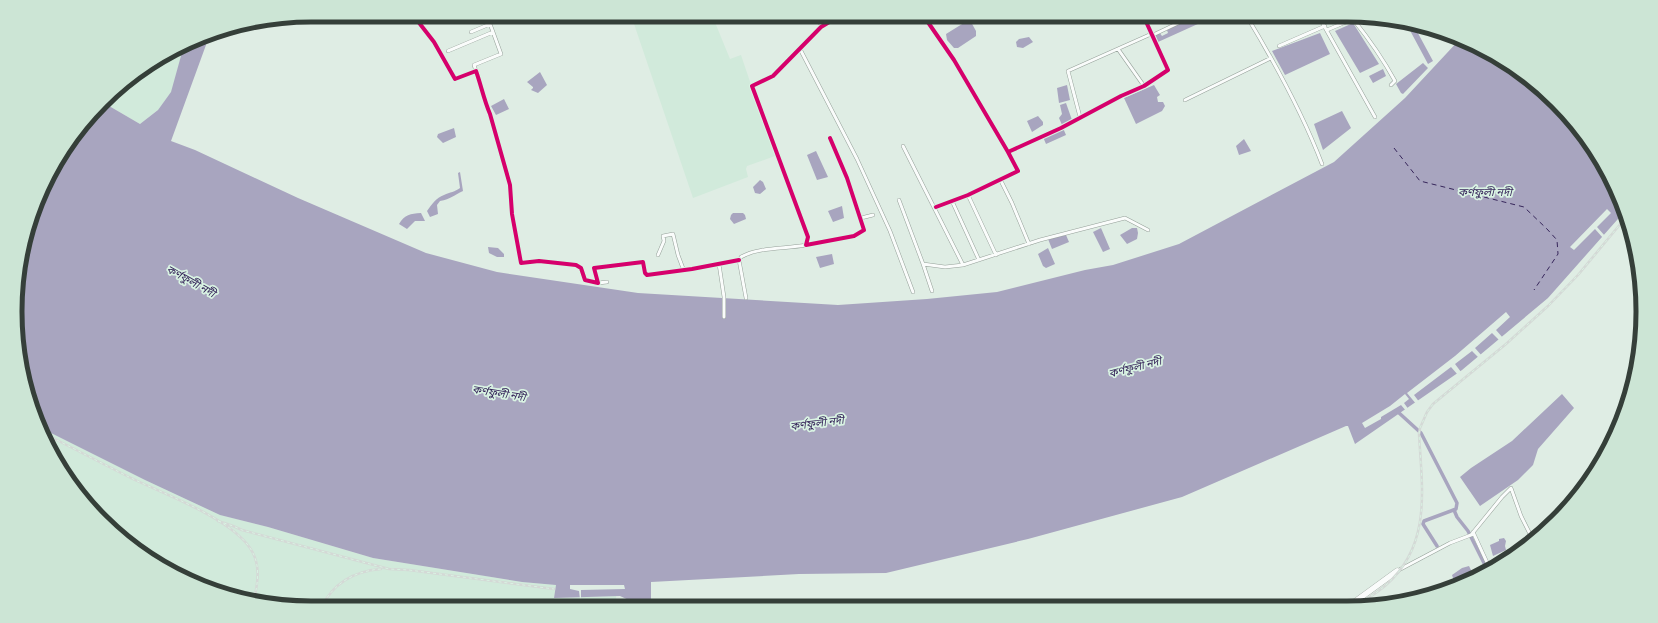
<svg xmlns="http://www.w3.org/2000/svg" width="1658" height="623" viewBox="0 0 1658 623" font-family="Merriweather,'Noto Sans Bengali',serif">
<rect width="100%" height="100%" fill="#dfede4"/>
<path fill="#d1eadb" d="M631,15H712L730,59L741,55L775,156L747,166L746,169L748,177L693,198Z
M184,45L172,91L158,110L140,124L104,103L116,88L163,55Z
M39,427L145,480L220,515L268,527L373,558L522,582L556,585L554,598L616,596L617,607L312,608L235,598L181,578L131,547L65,476Z"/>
<path fill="#a8a5bf" d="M1196,15L1200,23L1158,42L1155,35L1159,32L1162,36L1168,33L1167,30Z
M967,21L971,22L976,31V36L958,48H954L947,40L946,34Z
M1353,23L1379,64L1360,73L1335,31Z
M1406,23L1413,24L1433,61L1428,64Z
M1320,33L1330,54L1285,75L1272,51Z
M210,34L171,141L195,150L298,198L426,253L497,272L638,293L838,305L927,299L997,292L1085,270L1113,265L1179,244L1334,162L1405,98L1460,39C1518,61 1572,110 1603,163C1612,178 1618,195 1625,211L1548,298L1462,370L1355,444L1348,426H1346L1182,497L1028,539L886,573L799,574L651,582V601H631L620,596L554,598L556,585L522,582L373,558L268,527L220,515L145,480L39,427L21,370L18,273L31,216L55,163L104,103L140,124L158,110L171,92L184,45Z
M1029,37L1033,42L1023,48L1017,47L1016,42L1019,39Z
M1423,63L1428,68L1403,94L1401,93L1396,84Z
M1383,69L1386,76L1373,83L1369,76Z
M540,72L547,85L538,93L531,90L533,88V87L527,82Z
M1067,85L1070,100L1059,103L1057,88Z
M1154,85L1160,95L1157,97L1158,102H1163L1165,106L1162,111L1136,124L1124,98Z
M504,99L509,109L496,115L491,106Z
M1066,103L1072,120L1062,125L1059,118L1062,114L1060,105Z
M1342,111L1351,128L1323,150L1314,124Z
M1038,116L1043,122V125L1032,132L1027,121Z
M454,128L456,137L443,143L437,137L438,134Z
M1063,128L1066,135L1046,144L1043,137Z
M1244,139L1251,151L1239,155L1236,146Z
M816,151L828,177L817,180L807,155Z
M460,172L463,191C454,195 451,199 440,201L437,205L438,214L430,217L427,211C432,204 436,198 444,195C450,192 455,192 460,188L458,173Z
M760,180L763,182L766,189L760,194L755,193L753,187Z
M842,206L844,218L833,222L828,211Z
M421,213L425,221H415L407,229L399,224C405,214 410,214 421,213Z
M733,213H743L745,215L746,219L734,224L730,219L731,215Z
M1101,228L1110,249L1103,252L1093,232Z
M1132,228H1137L1138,233L1137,239L1127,244L1120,235Z
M1066,235L1069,242L1052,249L1048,239Z
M488,247L498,248L504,254V257H497L489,253Z
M1048,248L1055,264L1046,268L1043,266L1038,254Z
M832,254L834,264L820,268L816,257Z
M1562,394L1574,408L1538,449L1533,465L1518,480L1480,506L1460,477L1471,468L1512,441Z
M1504,538L1506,541L1505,546L1506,550L1493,556L1490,545L1499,541V539Z
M1469,566L1475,578L1455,584L1452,575L1462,568Z"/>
<path fill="#dfede4" d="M1607,209L1611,213L1597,227L1605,236L1603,238L1595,229L1574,250L1570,247Z
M1506,312L1510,317L1496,330L1503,338L1500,341L1492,333L1475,348L1482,356L1479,358L1472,351L1455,364L1461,372L1458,375L1451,367L1414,395L1420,403L1417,405L1407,393L1455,356Z
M1405,394L1409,399L1404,403L1409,410L1407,412L1401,405L1381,417V419L1365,428L1362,423L1390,406Z
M570,585H624L625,589L581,590V599H580L579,591L570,589Z"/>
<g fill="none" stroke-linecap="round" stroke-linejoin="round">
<path stroke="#a8a5bf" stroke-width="3.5" d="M1398,412L1421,433L1457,503L1456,509L1424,521L1423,524L1437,546
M1454,510L1457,517L1468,531L1488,571
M631,607V596"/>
<path stroke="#36255a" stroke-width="1" stroke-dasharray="5 4" stroke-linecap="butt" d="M1394,148L1420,181L1524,207L1547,229L1557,240L1558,254L1534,290"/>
<g stroke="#95a099" stroke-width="4">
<path id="minor" d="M413,15L434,42L455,79L476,71C481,85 484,100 490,114L510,185L512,214L521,263L539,261L576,265L581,268L585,280L598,283L594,268L643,262L645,273L647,275L692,269L739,260
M816,15L820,23
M923,15L954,60L1008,152L1018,171L968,195L936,207
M1060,15L1061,18L1068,15
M1246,15C1275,63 1302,112 1322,164
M1318,15L1375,117
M821,27L822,15
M1327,30L1353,19C1369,39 1383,59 1395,81L1391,85
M471,32L490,24L493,32
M1279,46L1325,26
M800,49L857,159L890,231L913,292
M1118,49L1144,86
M448,51L493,32L501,54L474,65L476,71
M1185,100L1271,58
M1080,117L1068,71L1149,35H1153L1195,15
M830,138L847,178L864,230L854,236L806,245L808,237L752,86L773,76L821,27L841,15
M903,146L963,265
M1008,152L1061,128L1121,96L1144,86L1168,70L1143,15
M1000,179L1012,203L1029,244
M968,195L996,255
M899,200L923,264
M952,201L979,260
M861,218L873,215
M658,255L664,241L663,236L673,234L678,255L684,271
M719,264L724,297V317
M598,283L607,282
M932,291L923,264L945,267L963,265L1040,240L1125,218L1148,230
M746,298L739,260L741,257C758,247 786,249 806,245
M1473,532L1490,569
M1397,571L1450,543L1471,535L1502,497L1511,488L1521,516L1533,540"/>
</g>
<g stroke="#95a099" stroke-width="6">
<path id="trunk" d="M1349,606L1397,571"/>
</g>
<use href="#minor" stroke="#fafcfb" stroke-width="3"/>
<use href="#trunk" stroke="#fafcfb" stroke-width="5.5"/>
<g stroke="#d4d9d6" stroke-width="2.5">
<path id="rail" d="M41,432C71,447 101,463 131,478C164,494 230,518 250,548C261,564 258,582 254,600
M46,437L55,447L61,469
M218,521L233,526L242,530L389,569L409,570L554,589
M1356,606C1366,599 1377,593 1386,585C1432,545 1422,488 1419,434L1420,428L1427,412L1433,404L1506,344L1548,306L1578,275L1627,216
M321,608C333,583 355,571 381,569"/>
</g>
<use href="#rail" stroke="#d9f3e3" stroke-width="1" stroke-dasharray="3" stroke-linecap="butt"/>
<g stroke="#d9f3e3" stroke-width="6">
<path id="cycleway" d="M413,15L434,42L455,79L476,71C481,85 484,100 490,114L510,185L512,214L521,263L539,261L576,265L581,268L585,280L598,283L594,268L643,262L645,273L647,275L692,269L739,260
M923,15L954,60L1008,152L1018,171L968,195L936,207
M830,138L847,178L864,230L854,236L806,245L808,237L752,86L773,76L821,27L841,15
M1008,152L1061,128L1121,96L1144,86L1168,70L1143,15"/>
</g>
<use href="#cycleway" stroke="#d6006c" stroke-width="4"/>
</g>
<g text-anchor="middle" stroke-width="3.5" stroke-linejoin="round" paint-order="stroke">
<g font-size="11" font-style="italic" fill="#36255a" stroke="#d9f3e3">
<text x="1485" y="196">কর্ণফুলী নদী</text>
<text transform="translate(191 281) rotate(29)" y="4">কর্ণফুলী নদী</text>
<text transform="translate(1135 367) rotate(-14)" y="4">কর্ণফুলী নদী</text>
<text transform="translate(499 393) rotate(9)" y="4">কর্ণফুলী নদী</text>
<text transform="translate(817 423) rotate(-7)" y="4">কর্ণফুলী নদী</text>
</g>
</g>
<path d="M0 0H1658V623H0ZM311 22H1347A289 289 0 0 1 1636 311V312A289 289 0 0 1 1347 601H311A289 289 0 0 1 22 312V311A289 289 0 0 1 311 22Z" fill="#cce5d5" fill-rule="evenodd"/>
<path fill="none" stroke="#353f39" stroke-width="5" d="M311 22H1347A289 289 0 0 1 1636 311V312A289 289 0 0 1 1347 601H311A289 289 0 0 1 22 312V311A289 289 0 0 1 311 22Z"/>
</svg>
